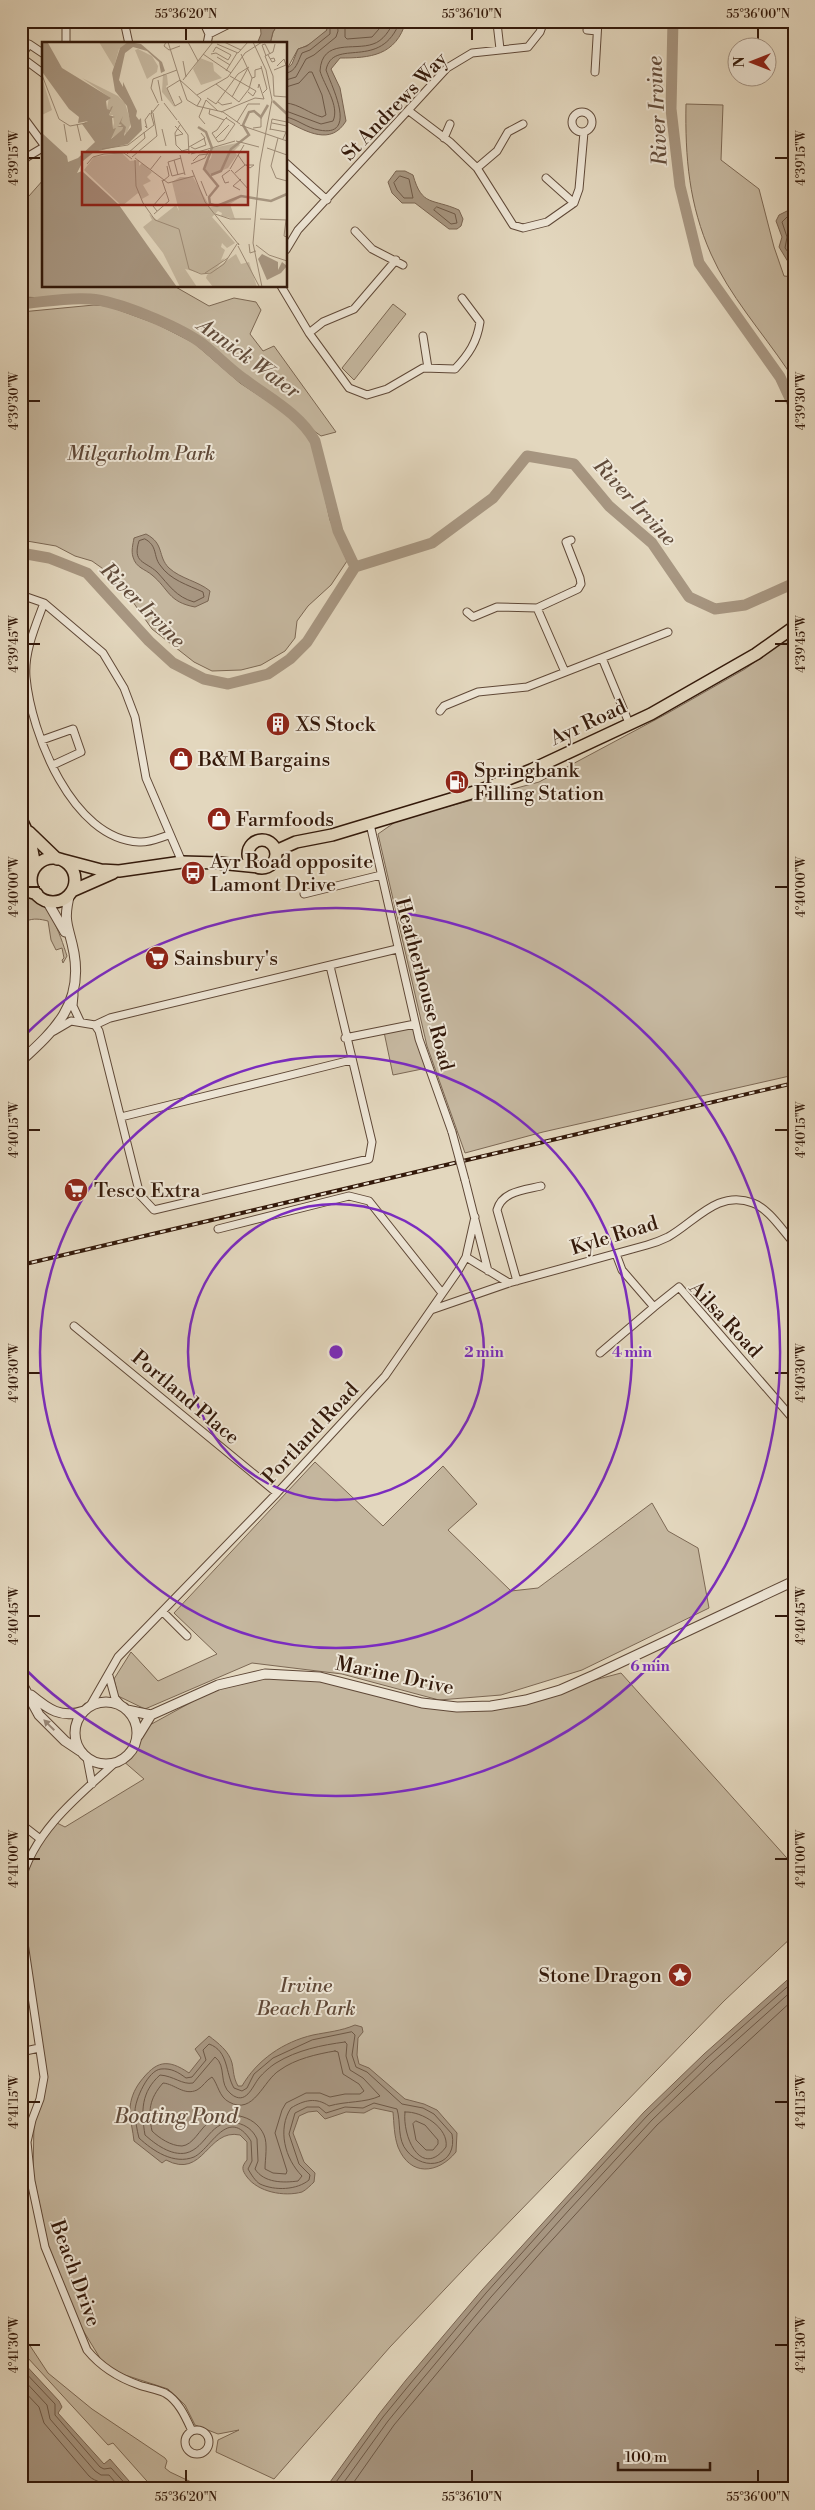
<svg xmlns="http://www.w3.org/2000/svg" width="815" height="2510" viewBox="0 0 815 2510" font-family="'Libre Bodoni',serif">
<rect width="100%" height="100%" fill="#e3d7be"/>
<filter id="stains"><feTurbulence type="fractalNoise" baseFrequency=".004" numOctaves="4"/><feColorMatrix values="0 0 0 0 .2 0 0 0 0 .09 0 0 0 0 .02 0 0 0 .5 -.17"/></filter>
<radialGradient id="worn" r=".72"><stop offset=".6" stop-color="#630" stop-opacity="0"/><stop offset="1" stop-color="#630" stop-opacity=".3"/></radialGradient>
<path fill="#c5b79f" stroke="#7c6854" d="M280,21H324L327,30C319,38 309,46 298,49L287,69L286,44H270L273,32Z
M686,104L723,105L721,160L759,189L774,247L784,276L794,277V383L787,369C762,332 729,295 711,254C689,205 685,157 686,104Z
M44,179V286H174L209,306L234,298L256,302L261,310L250,334L263,351L274,346L336,432L321,436L244,380L191,332L98,300L21,297V205Z
M393,304L406,314L354,380L342,368Z
M94,305L108,306L157,324L194,343L240,383L284,412L301,426L310,437L314,448L330,520L347,561L331,585L308,606L297,621L295,638L285,651L261,665L241,670L212,671L194,662L152,629L116,578L92,561L75,556L56,546L21,540V312Z
M794,634V1075L543,1132L465,1153L427,1046L378,834L398,820L539,782L668,713L745,669Z
M21,895C48,894 60,935 67,956L63,963L62,960L64,958L62,948L56,950L51,940L48,921C40,919 34,918 26,921L27,954L23,958Z
M414,1025L427,1068L393,1075L384,1032Z
M315,1462L383,1526L443,1466L477,1504L448,1530L511,1591L538,1588L652,1503L668,1531L698,1548L709,1608L582,1670L501,1695L439,1700L342,1674L252,1663L145,1709L118,1696L114,1679L131,1652L158,1681L217,1654L174,1613Z
M621,1673L794,1866V1935L724,2001L482,2250L390,2347L274,2479L216,2452L218,2440L239,2430L218,2434L195,2425L185,2405L168,2389L122,2374L103,2363L81,2327L48,2245L33,2173L34,2123L43,2081L21,1923V1887L36,1844L55,1822L65,1827L144,1779L122,1760L131,1752L137,1732L210,1692L255,1675L285,1674L447,1709L508,1703Z
M21,2332L48,2373L92,2409L165,2458L167,2461L165,2468L170,2472L206,2489H154L113,2443L108,2445L27,2357L21,2349Z"/>
<path fill="#a79681" stroke="#796451" d="M260,21H280L273,32L270,44H257L261,34Z
M324,21H406C396,56 370,58 340,58L331,69L340,88L346,121C331,146 307,132 286,121V69L292,64L298,49L307,46L327,30Z
M396,171H405L413,175C422,207 432,198 459,210L463,219L461,226L457,229H449L415,203H402L392,193L388,182Z
M787,211L794,213V265H790L779,247L782,237L776,221L779,215Z
M146,534C165,544 157,556 169,568C181,579 198,581 210,591L208,601L195,607C168,602 169,589 152,575C145,569 136,568 133,557C131,551 133,544 134,538Z
M794,1974V2489H325L379,2414L406,2380L482,2290L561,2203L644,2112L704,2054Z
M355,2025L362,2027L363,2032L358,2038L357,2055L359,2064L369,2068L405,2099L424,2104L437,2110L457,2133L456,2152C438,2174 410,2177 398,2147C394,2136 394,2123 393,2112L374,2108L364,2113L346,2112L325,2119L317,2111L308,2112L299,2116L293,2133L304,2162L315,2173L314,2182C311,2185 306,2190 302,2192C284,2197 258,2192 247,2177C242,2170 241,2167 247,2160V2142L240,2135C207,2128 204,2180 166,2160L162,2163L134,2141C133,2131 130,2121 130,2110C130,2100 134,2090 140,2082C156,2061 167,2058 189,2073L201,2058L195,2049L209,2036C218,2043 229,2051 232,2063C234,2072 233,2077 238,2086H242C257,2060 283,2042 313,2035C328,2032 341,2031 355,2025Z
M21,2360L59,2401L62,2407L58,2413L104,2464L110,2459L136,2489H21Z"/>
<g fill="none" stroke-linecap="round" stroke-linejoin="round">
<path stroke="#6d5846" stroke-width="1" d="M345,21V37L347,39L372,37L386,21
M286,73C296,72 298,61 302,53L310,50L330,34V21
M286,80L296,77L306,59L314,55L336,37L338,31L337,21
M286,87L299,83L309,72H312L322,95L326,115L322,117C310,114 299,104 286,103
M286,111L321,124L333,121C340,106 324,85 320,71C322,38 354,51 373,44C383,41 390,30 394,21
M286,117C297,119 307,128 319,130C359,138 331,85 326,70C333,36 381,73 400,21
M400,176L409,179L413,198H404L397,190L394,183Z
M437,207L455,214L457,223L451,224L434,210Z
M794,218L787,217L782,222L787,237L785,248L794,260
M145,539C158,546 153,556 160,565C170,580 188,585 203,592L204,597L194,602C176,597 169,585 157,572C145,561 132,563 139,541Z
M352,2032L355,2035L352,2055L356,2067L367,2072L402,2104L423,2108L434,2114L452,2134C458,2165 425,2173 407,2151C397,2140 401,2122 397,2109L374,2103L363,2108L345,2107L326,2113L319,2107H307L295,2113L289,2134L299,2164L310,2175L309,2180C297,2190 275,2191 260,2184C255,2181 251,2174 248,2169L252,2161L251,2141C228,2105 211,2149 194,2157C174,2165 153,2151 139,2138C137,2130 135,2120 135,2111C135,2100 148,2070 161,2069C171,2068 178,2072 186,2078L192,2077L206,2060L203,2050L209,2044C229,2051 225,2073 234,2088L242,2091L247,2088L254,2074L273,2058L312,2040Z
M345,2042L347,2044L346,2056L350,2070L363,2078L380,2096C365,2103 346,2101 329,2106C316,2097 304,2100 291,2108C277,2129 285,2159 302,2176L298,2181C283,2183 264,2183 255,2169L258,2161L257,2139C253,2130 246,2125 237,2123C210,2118 207,2148 186,2153C171,2156 155,2144 145,2135C141,2111 141,2092 160,2075C174,2076 182,2085 193,2083L215,2057C227,2066 218,2084 231,2094C246,2106 252,2087 259,2078C263,2073 271,2066 276,2063C297,2050 322,2045 345,2042Z
M335,2051L338,2052L343,2074L359,2084L364,2091L360,2094H345L330,2097L320,2093H306L286,2103L282,2110L275,2133L287,2171L286,2174L273,2173L265,2169C265,2159 268,2144 264,2135C255,2114 225,2109 208,2123C200,2129 193,2145 182,2146C171,2146 159,2138 152,2131C148,2111 149,2099 163,2083C175,2084 184,2096 197,2090C203,2087 206,2080 212,2077C218,2084 219,2097 229,2102C254,2116 263,2080 280,2070C295,2059 317,2054 335,2051Z
M405,2112C422,2111 449,2128 446,2147C421,2180 402,2136 405,2112Z
M416,2121L425,2125L438,2140V2144L433,2150H426L416,2140L413,2124Z
M21,2368L55,2404V2415L100,2467L104,2469L111,2468L130,2489
M21,2377L47,2405L50,2419L95,2471L101,2475H109L121,2489
M21,2388L39,2407L44,2423L89,2476C96,2483 105,2481 111,2489
M331,2489L383,2417L410,2384L486,2293L564,2206L647,2116L707,2058L794,1981
M339,2489L388,2421L415,2388L491,2297L569,2210L652,2120L711,2063L794,1989
M349,2489L394,2425L478,2324L543,2250L657,2125L794,1999"/>
<path stroke="#a79681" stroke-width="11" d="M673,21L671,109L680,186L699,263L780,377L794,407
M21,304C44,302 67,297 90,299C118,301 177,326 200,342C215,353 228,368 244,379C269,398 299,413 315,441L338,531L355,567
M21,553L49,558L87,573L149,641L173,663L204,679L228,684L268,674L290,659L307,642L355,567L432,543L493,498L527,456L574,464L609,506L652,543L689,597L715,609L745,605L792,584L794,580"/>
<g stroke="#5f4837" stroke-width="9">
<path id="minor" d="M66,21V44
M124,21L129,44
M203,21L209,34L207,44
M497,23L500,49
M587,30L597,31
M209,34L235,21
M21,57L29,44L44,54
M21,57L44,74
M595,72L598,21
M409,111L450,142L477,168L513,225L523,228L547,222L574,203L579,189L584,132
M572 122a10 10 0 1 1 20 0a10 10 0 1 1-20 0Z
M21,114L44,145
M444,138L450,124
M286,163L327,200
M21,164L27,157L44,147
M477,168L497,151L508,132L523,124
M546,178L574,203
M355,231L372,249L403,265
M286,250L298,230L447,68L472,53L528,47L540,32L544,21
M281,286L309,333L349,388L367,395L387,389L423,368L455,369C469,354 477,342 480,322L462,298
M309,333L323,322L354,309L396,260
M423,336L428,368
M21,595L44,603L103,653L124,688L135,717L146,778L182,862
M44,603C35,627 24,652 26,677C31,733 72,839 139,842C149,843 159,838 169,835
M537,608L565,672
M467,612L473,617L497,607L537,608L578,589L581,584L580,578L566,542L571,540
M602,658L629,723
M440,711L444,706L478,692L527,687L668,632
M42,740L73,729L81,752L53,765
M370,824L419,1039L452,1132
M304,894L381,875
M74,995L73,1006L80,1021
M95,1025L110,1018L397,949
M54,1031L71,1021L95,1025L99,1031L140,1195L154,1210L369,1159L372,1142L330,966
M345,1038L415,1024
M121,1117L351,1060
M465,1180L488,1271
M218,1229L349,1196L369,1201L442,1293
M616,1254L622,1270L654,1307L679,1287L794,1420
M466,1257L509,1283
M517,1281L497,1210C502,1191 525,1190 541,1186
M431,1310L509,1283L647,1245C654,1243 662,1240 668,1237C695,1222 718,1189 753,1203C769,1209 782,1230 794,1243
M74,1326L277,1493
M600,1353L654,1307
M163,1612L187,1636
M109,1676L115,1698L122,1706
M90,1706L118,1657L277,1493L385,1376L458,1271L466,1257L475,1217
M87,1758L92,1784
M21,1824L39,1838
M21,1882C33,1832 78,1796 115,1763
M21,1923L44,2077L40,2099L32,2120L27,2142L31,2181L45,2247L87,2350C100,2366 119,2378 139,2385C147,2388 157,2389 165,2393C179,2401 186,2418 192,2431
M21,2052L39,2048
M185 2442a12 12 0 1 1 24 0a12 12 0 1 1-24 0Z"/>
</g>
<g stroke="#5f4837" stroke-width="11">
<path id="tertiary" d="M47,901L65,932
M21,1061C55,1030 83,1004 74,953C69,925 62,924 70,893
M21,1682L39,1715L65,1741L80,1751
M31,1695C48,1709 61,1719 84,1711
M75 1733a31 31 0 1 1 62 0a31 31 0 1 1-62 0Z
M127,1710L151,1715L218,1685L265,1674L320,1677L422,1703L457,1707L491,1706L526,1700L560,1690L594,1675L794,1581
M138,1736L151,1715"/>
</g>
<g stroke="#33190a" stroke-width="14">
<path id="primary" d="M21,819C30,836 34,851 34,869
M29,832L57,859
M248 854a14 14 0 1 1 28 0a14 14 0 1 1-28 0Z
M276,851L296,842L332,835L481,790L531,770L651,714L756,654L794,627
M31 880a22 22 0 1 1 44 0a22 22 0 1 1-44 0Z
M63,860L101,870L119,871L182,862L219,863L259,867
M21,889L37,894
M72,891L113,873"/>
</g>
<use href="#minor" stroke="#ede5d5" stroke-width="7"/>
<use href="#tertiary" stroke="#ede5d5" stroke-width="9"/>
<use href="#primary" stroke="#e3d7be" stroke-width="11"/>
<g stroke="#33190a" stroke-width="4">
<path id="rail" d="M21,1265L794,1083"/>
</g>
<use href="#rail" stroke="#ede5d5" stroke-width="2" stroke-dasharray="5.5" stroke-linecap="butt"/>
<g stroke="#5f4837" stroke-width="9" stroke-linecap="butt">
<path id="minor-bridge" d="M452,1132L465,1180"/>
</g>
<use href="#minor-bridge" stroke="#ede5d5" stroke-width="7"/>
</g>
<defs><path id="oneway-solid" d="M-6-.8H1V-3.2L6.5 0L1 3.2V.8H-6Z" transform="scale(1.25)"/></defs>
<use fill="#99897a" href="#oneway-solid" transform="translate(49 1725) rotate(-135)"/>
<path fill="none" stroke="#33190a" stroke-width="2" d="M186,28V40M472,28V40M758,28V40M28,158H40M775,158H788M28,401H40M775,401H788M28,644H40M775,644H788M28,887H40M775,887H788M28,1130H40M775,1130H788M28,1373H40M775,1373H788M28,1616H40M775,1616H788M28,1859H40M775,1859H788M28,2102H40M775,2102H788M28,2345H40M775,2345H788M186,2470V2482M472,2470V2482M758,2470V2482"/>
<g fill="none" stroke="#7b2cbf" stroke-width="2.5">
<circle cx="336" cy="1352" r="148"/>
<circle cx="336" cy="1352" r="296"/>
<path d="M22 1038A444 444 0 1 1 22 1666"/>
</g>
<defs>
<g id="building-disc" transform="scale(1.25)"><circle r="9.5" fill="#8f2418" stroke="#ede5d5"/><path d="M-4-6H4V6H1V3H-1V6H-4ZM-2.5-4.3h1.7v1.8h-1.7ZM.8-4.3h1.7v1.8H.8ZM-2.5-1h1.7V.8h-1.7ZM.8-1h1.7V.8H.8Z" fill="#fff"/></g>
<g id="shop-disc" transform="scale(1.25)"><circle r="9.5" fill="#8f2418" stroke="#ede5d5"/><path d="M-5-2.5h2.3a2.7 3.5 0 0 1 5.4 0H5L5.5 6h-11ZM-1.5-2.5h3a1.5 2.3 0 0 0-3 0Z" fill="#fff"/></g>
<g id="fuel-disc" transform="scale(1.25)"><circle r="9.5" fill="#8f2418" stroke="#ede5d5"/><path d="M-5.5-6h7V0h2V4h1.3V-2.5L3-4.5l.8-.8L6-3V5H2.5V1h-1V6h-7ZM-4.2-4.7v3.2H.2V-4.7Z" fill="#fff"/></g>
<g id="bus-disc" transform="scale(1.25)"><circle r="9.5" fill="#8f2418" stroke="#ede5d5"/><path d="M-5-6H5V4H4V6H2V4H-2V6H-4V4H-5ZM-3.5-4V0h7V-4ZM-3.5 1.2v1.5H-2V1.2ZM2 1.2v1.5H3.5V1.2Z" fill="#fff"/></g>
<g id="supermarket-disc" transform="scale(1.25)"><circle r="9.5" fill="#8f2418" stroke="#ede5d5"/><path d="M-6-5.5h2.5l.6 2H6L4.5 2H-2.5L-4.4-4H-6ZM-1.5 3.2a1.3 1.3 0 1 0 .1 0ZM3 3.2a1.3 1.3 0 1 0 .1 0Z" fill="#fff"/></g>
<g id="sight-disc" transform="scale(1.25)"><circle r="9.5" fill="#8f2418" stroke="#ede5d5"/><path d="M0-6L1.8-2.2L6-1.7L2.9 1.2L3.7 5.4L0 3.3L-3.7 5.4L-2.9 1.2L-6-1.7L-1.8-2.2Z" fill="#fff"/></g>
</defs>
<g fill-rule="evenodd">
<use href="#building-disc" x="278" y="724"/>
<use href="#shop-disc" x="181" y="759"/>
<use href="#fuel-disc" x="457" y="782"/>
<use href="#shop-disc" x="219" y="819"/>
<use href="#bus-disc" x="193" y="873"/>
<use href="#supermarket-disc" x="157" y="958"/>
<use href="#supermarket-disc" x="76" y="1190"/>
<use href="#sight-disc" x="680" y="1975"/>
</g>
<g text-anchor="middle" stroke-width="4" stroke-linejoin="round" paint-order="stroke">
<g font-size="20" fill="#33190a" stroke="#ede5d5">
<text transform="translate(394 106) rotate(-46)" y="7">St Andrews Way</text>
<text transform="translate(588 722) rotate(-25)" y="7">Ayr Road</text>
<text transform="translate(425 984) rotate(75)" y="7">Heatherhouse Road</text>
<text transform="translate(614 1235) rotate(-17)" y="7">Kyle Road</text>
<text transform="translate(726 1319) rotate(47)" y="7">Ailsa Road</text>
<text transform="translate(186 1397) rotate(40)" y="7">Portland Place</text>
<text transform="translate(310 1433) rotate(-47)" y="7">Portland Road</text>
<text transform="translate(395 1675) rotate(12)" y="7">Marine Drive</text>
<text transform="translate(76 2273) rotate(70)" y="7">Beach Drive</text>
</g>
<g font-size="20" font-style="italic" fill="#5f4837" stroke="#ede5d5">
<text x="141" y="460">Milgarholm Park</text>
<text x="306" y="1992">Irvine<tspan x="306" dy="23">Beach Park</tspan></text>
</g>
<g font-size="20" fill="#33190a" stroke="#ede5d5" text-anchor="start">
<text x="296" y="731">XS Stock</text>
<text x="198" y="766">B&amp;M Bargains</text>
<text x="474" y="777">Springbank<tspan x="474" dy="23">Filling Station</tspan></text>
<text x="236" y="826">Farmfoods</text>
<text x="210" y="868">Ayr Road opposite<tspan x="210" dy="23">Lamont Drive</tspan></text>
<text x="174" y="965">Sainsbury's</text>
<text x="94" y="1197">Tesco Extra</text>
<text x="662" y="1982" text-anchor="end">Stone Dragon</text>
</g>
<g font-size="21" font-style="italic" fill="#614b3a" stroke="#ede5d5">
<text transform="translate(657 111) rotate(-93)" y="7">River Irvine</text>
<text transform="translate(249 358) rotate(36)" y="7">Annick Water</text>
<text transform="translate(635 502) rotate(47)" y="7">River Irvine</text>
<text transform="translate(143 605) rotate(45)" y="7">River Irvine</text>
<text x="176" y="2123">Boating Pond</text>
</g>
</g>
<g transform="translate(42 42)">
<rect width="245" height="245" fill="#e3d7be"/>
<path d="M57,0H87L88,1L77,7L72,25ZM96,7L110,14L116,24L115,30L105,37L93,8ZM158,16L171,21L172,29L180,36L159,43L151,27ZM121,32L125,33L126,43L124,44L133,66L120,50ZM0,36L10,68L0,73ZM40,36L76,54L83,61L89,81L84,93L80,81L77,84L81,85L80,89L68,97L72,81L71,73H67L69,70L65,67L67,55ZM195,101L201,105L198,103L192,109L195,113L186,126L169,133L163,128L162,124L169,116L171,106ZM80,111L88,119L97,118V124L100,121L110,130L105,135L109,139L101,143L107,153L100,157L96,151L80,164L42,128L52,115ZM138,135H151L168,165L199,155L188,162L193,177L179,174L180,171L176,169L170,175L193,201L185,206L180,201L179,205L183,208L179,218L183,216L172,229L162,232L143,227L155,245H138L121,211L101,185L110,178L107,172L115,178L134,163L137,169L130,140ZM194,212L199,222L207,220L215,245H171L164,236L165,233Z" fill="#c5b79f"/>
<path d="M0,0L6,1L20,26L69,56L64,59L65,67L68,68L69,65L71,64L67,73L73,75L70,76L71,87L74,86L69,97L80,88L81,85H75L80,83L77,82L81,74L79,80L84,85L82,94L89,85L85,64L73,49L70,31L78,6L86,0L99,2L120,20L123,29L119,31L117,20L105,9L91,5L83,11L77,38L81,45V40L95,69L94,74L97,78L99,76L100,88L86,102L52,110L41,119L35,131L40,129L77,163L135,245H0V91L25,114L26,120L36,116L53,100L40,82L46,79L36,81L37,75L27,67L1,31ZM220,212L236,220V228L240,220L245,224L239,231L225,238L216,217Z" fill="#a79681"/>
<path fill="none" stroke="#a79681" stroke-width="2.5" d="M231,59L245,72M156,85L164,90L170,106L162,127L176,144L167,155L168,162L175,164L199,154L229,159L245,152M169,133L179,129L189,107L207,93L201,83L207,70L212,69L219,75L226,63"/>
<path fill="none" stroke="#9d8b76" stroke-width="1" d="M124,0L122,4L127,8L138,4M126,0L138,38L159,57L155,64L181,70L198,82M146,0L156,19M182,0L199,8M211,0L224,28L230,58L218,121L211,201L220,245M175,2L196,11L206,0M233,2L231,10L223,14L231,34L232,54L245,55M161,12L189,31M169,12L174,11L186,18L189,13L174,5L171,10M226,13L230,20L233,19L232,16L228,17M224,14L220,3L223,2L228,12M175,15L188,23M141,19L144,35M219,24L225,47L221,51M232,28L244,23L242,17L235,24M184,29L195,11M0,33L17,77L28,84L44,81M188,34L214,49L211,54L206,50M210,36L213,35V28L220,26M116,38L120,59M141,38L171,0M174,42L197,60M155,53L186,35L203,11L220,0M137,54L140,60L133,64L125,46L138,38L145,58L155,64M190,55L206,26M165,56L174,62L196,32L207,25M164,58L176,69M176,60L180,63L190,61M197,60L207,47L210,36L199,12M116,61L109,46L111,37L135,28M122,61L135,78M168,67L167,72L182,78M110,68L109,72L117,62M179,70L213,56L222,57L217,42L216,46M184,76L193,82L182,98L176,100L170,91L175,88L182,78L185,75M136,79L146,93L147,112M195,80L206,62H218M230,81L245,84M22,82L25,100M35,82L39,99M163,82L157,75L164,58M138,83L133,91L134,103L140,109L147,107M198,83L245,99M103,84L105,86L103,78L108,71M211,86L219,85V76M120,87L124,104M228,87L244,90L241,97M228,88L230,77L245,80M133,94L141,92L133,84M174,96L187,83M236,96L229,124L234,136L245,139M194,99L217,105M147,105L163,96L159,91M149,105L153,107L164,103L162,96M225,106L245,113M60,107L86,103L112,83L109,72M85,112L103,96L102,90M149,112L193,99M138,113L143,133M90,115L115,94L111,71M93,116L126,141M139,116L126,120L130,134L142,131M93,118L94,144L101,161L113,178L137,187L147,227L159,232L169,231L182,222L195,202M132,118L136,133M151,119L157,113L166,112M45,122L51,115L62,112L82,111L90,117M149,122L163,116L167,108M202,123H212L208,126L204,123M188,127L202,103M108,128L119,114M150,128L163,160L197,203L196,201M189,128L207,148M193,131L203,123L196,113M121,139L127,134L125,124M159,139L165,154M187,140L183,141L180,134L188,128M126,141L152,134M198,148L191,144L199,137M115,169L111,164L123,150M112,172L127,159L120,138M173,172L188,177H209M218,177L245,178M244,178L242,194L245,195M207,202L208,211L214,209M214,203L227,213L245,219M196,204L217,244M163,231L186,216"/>
<path fill="#8f2418" fill-opacity="0.15" stroke="#8f2418" stroke-width="2.5" d="M40,110H206V163H40Z"/>
<rect width="245" height="245" fill="none" stroke="#33190a" stroke-width="2.5"/>
</g>
<circle cx="336" cy="1352" r="8" fill="#7b2cbf" stroke="#ede5d5" stroke-width="2.5"/>
<g font-size="15" text-anchor="middle" font-weight="bold" fill="#7b2cbf" stroke="#ede5d5" stroke-width="4" stroke-linejoin="round" paint-order="stroke">
<text x="484" y="1357">2 min</text>
<text x="632" y="1357">4 min</text>
<text x="650" y="1671">6 min</text>
</g>
<rect width="815" height="2510" fill="none" stroke="#e3d7be" stroke-width="55"/>
<g transform="translate(752 62) rotate(270)"><circle r="24" fill="#ede5d5" stroke="#a39384"/>
<path d="M0-4L9 19L0 12L-9 19Z" fill="#8f2418"/>
<text y="-8" font-size="14" font-weight="bold" text-anchor="middle" fill="#33190a">N</text>
</g>
<path d="M618 2462v8h92v-8" fill="none" stroke="#33190a" stroke-width="2.5"/>
<text x="625" y="2462" font-size="15" fill="#33190a" stroke="#ede5d5" stroke-width="4" paint-order="stroke">100 m</text>
<rect x="28" y="28" width="760" height="2454" fill="none" stroke="#33190a" stroke-width="2"/>
<g font-size="12" text-anchor="middle" fill="#33190a">
<text x="186" y="18">55°36'20"N</text>
<text x="472" y="18">55°36'10"N</text>
<text x="758" y="18">55°36'00"N</text>
<text transform="translate(801 158) rotate(-90)" y="4">4°39'15"W</text>
<text transform="translate(14 158) rotate(-90)" y="4">4°39'15"W</text>
<text transform="translate(801 401) rotate(-90)" y="4">4°39'30"W</text>
<text transform="translate(14 401) rotate(-90)" y="4">4°39'30"W</text>
<text transform="translate(801 644) rotate(-90)" y="4">4°39'45"W</text>
<text transform="translate(14 644) rotate(-90)" y="4">4°39'45"W</text>
<text transform="translate(801 887) rotate(-90)" y="4">4°40'00"W</text>
<text transform="translate(14 887) rotate(-90)" y="4">4°40'00"W</text>
<text transform="translate(801 1130) rotate(-90)" y="4">4°40'15"W</text>
<text transform="translate(14 1130) rotate(-90)" y="4">4°40'15"W</text>
<text transform="translate(14 1373) rotate(-90)" y="4">4°40'30"W</text>
<text transform="translate(801 1373) rotate(-90)" y="4">4°40'30"W</text>
<text transform="translate(14 1616) rotate(-90)" y="4">4°40'45"W</text>
<text transform="translate(801 1616) rotate(-90)" y="4">4°40'45"W</text>
<text transform="translate(801 1859) rotate(-90)" y="4">4°41'00"W</text>
<text transform="translate(14 1859) rotate(-90)" y="4">4°41'00"W</text>
<text transform="translate(14 2102) rotate(-90)" y="4">4°41'15"W</text>
<text transform="translate(801 2102) rotate(-90)" y="4">4°41'15"W</text>
<text transform="translate(801 2345) rotate(-90)" y="4">4°41'30"W</text>
<text transform="translate(14 2345) rotate(-90)" y="4">4°41'30"W</text>
<text x="186" y="2501">55°36'20"N</text>
<text x="472" y="2501">55°36'10"N</text>
<text x="758" y="2501">55°36'00"N</text>
</g>
<rect width="100%" height="100%" filter="url(#stains)"/>
<rect width="100%" height="100%" fill="url(#worn)"/>
</svg>
